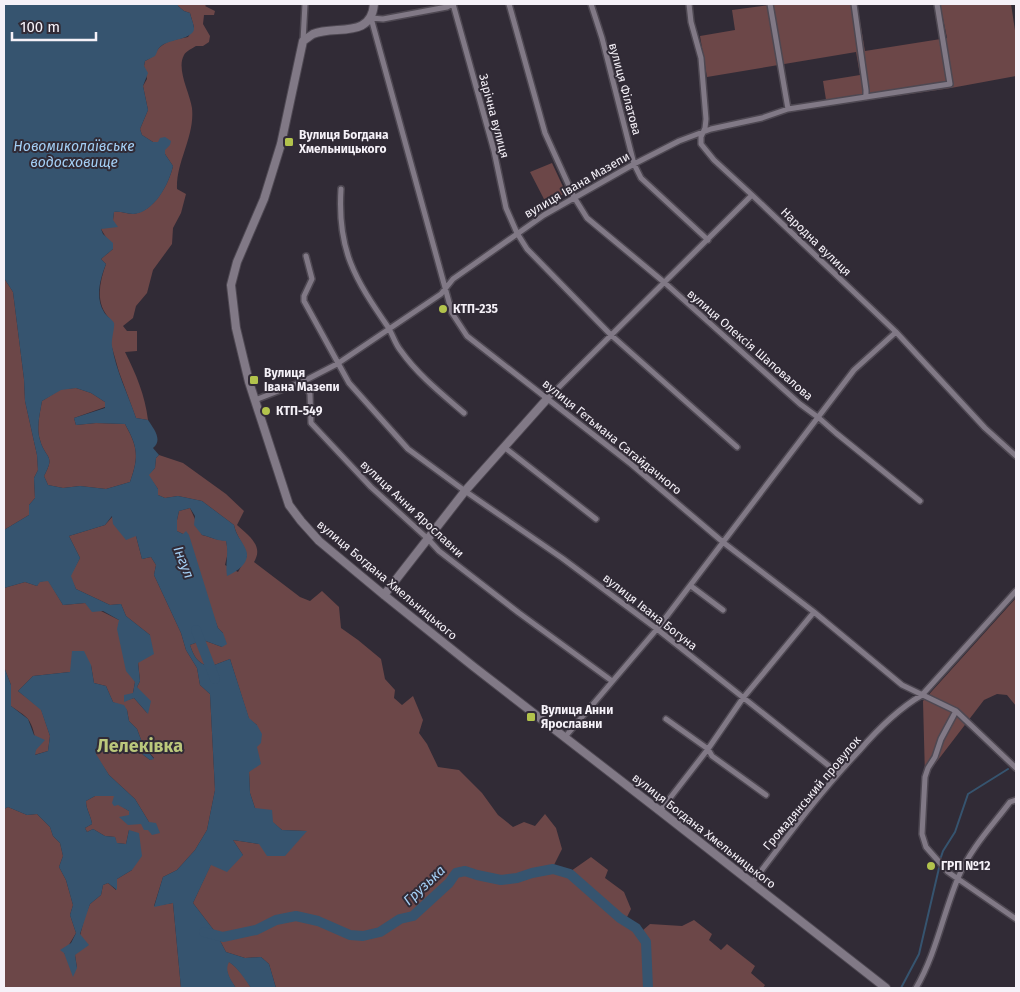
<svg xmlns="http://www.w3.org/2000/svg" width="1020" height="992" viewBox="0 0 1020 992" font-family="'Fira Sans',sans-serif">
<rect width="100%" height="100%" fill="#312b36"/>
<path fill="#6c4748" d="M178,4H207L205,6L215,11L214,15H204L203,24L210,36L209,42L203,46H196C193,48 186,51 184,55C176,69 190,93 192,108C195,137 176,161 177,189L186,194L181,213L173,228L172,244L153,270L147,293L136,306L133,318L123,326L127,331H137V351L125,352C136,374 145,395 148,420L136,418L119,372L111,344L110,319C95,304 99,283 106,264L101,259L113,249L101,229L113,220L114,212C121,211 126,214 133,214C154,212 169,184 173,166L165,154V150L158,142H153L142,135L140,129L148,110L143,86L147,79L144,66L145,61C157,55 153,54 160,47C168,40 178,39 188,37L194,27L190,13L184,11L178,6Z
M777,4H857L865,51L947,38L940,4H1011L1016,37V76L951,88L827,106L823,81L860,75L856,52L707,77L700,36L735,30L732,10Z
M552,163L566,193L546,203L530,172Z
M4,278L13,292L24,379L25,401L37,455L38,470L34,478L35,498L29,505V515L4,530Z
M76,388L91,393L105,402V407L74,418L76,425L96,423L125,424C138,448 139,456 130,482L106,489L80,486L63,488L48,485L44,476C56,454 45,459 40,440C36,427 40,413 42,401L61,389Z
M159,455L183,463L226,494L244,511L237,525C249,536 264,546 254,562L300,597L310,601L322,591L339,607L341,628L358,640L381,659L385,679L395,690L394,698L402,705L413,696L423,720L419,733L427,744L438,767L459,770L482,793L498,815L513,827L524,822L535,826L545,814L556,828L562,849L553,867L571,871L591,857L608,870L605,878L624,892L631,909L626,919L642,931L650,924L682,926L694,920L712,934L709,940L721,950L727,944L755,966L751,973L765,985L763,988H276L269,964L261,957L245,958L226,952L216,933L193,903L211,864L243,855L233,840L259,844L306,831L282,830L255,808L250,793L249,772L257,747V725L249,719L230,659L209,667C197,662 194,657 190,645L203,640L222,647L223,633L218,628L183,534L177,531V520L179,511L190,508L202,535C211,537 217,541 226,540L228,552L225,565L238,572L247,556C245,545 236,536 234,525L202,501L178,496L165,498L158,495V489L148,475L155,468L156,458Z
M113,516L136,536L142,559L151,557L156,565L154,575L181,633L186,650L197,668L200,685L210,694L215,790L207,830L195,850L177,870L163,877L154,906L173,903L181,988H4V809L8,807L27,815L37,814L50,827L53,836L60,843L63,856L59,867L66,880L73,905L70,915L76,933L64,953L77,968L75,955L85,916L90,904L101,895L103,885L108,883L116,890L117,879L132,870L129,830L126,844L116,843L115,837L105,836L93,829L87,832L85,828L92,824C91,815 86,810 86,801L95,796H114L118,804L129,811V815L149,822L135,799L109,775L95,754L111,748L137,750L150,760L154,758L143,745L137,729L129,721L127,710L113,702L106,686L94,683L91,665L70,672L33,676L18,691L41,709L50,736L48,751L34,755C38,745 34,727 28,719C24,714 16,710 11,706V685L4,667V588L25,582L37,586L39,582L48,580L63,605L85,603L119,620L135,682L133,693L124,701L134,698L147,713L137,687L140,681L138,662L150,635L126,616L121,604L110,605L76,589L70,576L80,558L69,536L105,525Z
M1016,598V706L1007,695L997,694L984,700L925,777L923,701Z
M228,961C239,969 245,977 251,988H236C230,980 224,971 228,961Z"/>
<path fill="#36546f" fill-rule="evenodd" d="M4,4H178V6L184,11L190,13C191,18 194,24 194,29C193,40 166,39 159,48C157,50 157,53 155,56L145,61L144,66L148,73L143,86L148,110L140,129L142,135L153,142H158L160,138L165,137L171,141L170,145L165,150V154L173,166C169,184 154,213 133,214C126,214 121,211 114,212L113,220L118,227L101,229L103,234L113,243V249L101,259L106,264C100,279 95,298 104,312C106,316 112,319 114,323C115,327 111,339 112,346C116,371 128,394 136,418L148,420C154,429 163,440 153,448L159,455L156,458L155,468L149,475L158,489V495L165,498L178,496L202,501L234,525C236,536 242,540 246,550C251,562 237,572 227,576C225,564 229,553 226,541C217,541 211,537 202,535L194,525L195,516L190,508L179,511L177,520V531L183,534L186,531L189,535L218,628L223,633L227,644L222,647L203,640L190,645C194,657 197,662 209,667L230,659L249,718L257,725L262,734L261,743L257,747L261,764L249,772L250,793L255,808L272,810L273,822L282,830L307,831L285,856H267L259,844L233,840L243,855L227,872L211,865L193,903L216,933L226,952L245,958L261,957L269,964L276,988H251C244,978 239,969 229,962C224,971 231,980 236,988H181L173,903L154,907L163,877L177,870L195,850L207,830L215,790L210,694L200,685L197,668L186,650L181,633L154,575L156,565L151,557L142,559L136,536L126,540L113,524L112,516L105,525L69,536L80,558L71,576L76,589L110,605L121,604L126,616L150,635L154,654L138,663L140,681L137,687L151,701L148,714L134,698L124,702V695L133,693L135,682L126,671L117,629L119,620L103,611L92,612L85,603L63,605L48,581L40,582L37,586L25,582L4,588V530L29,515V505L35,498L34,478L38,470L37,455L25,401L24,379L13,292L4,278ZM76,388L91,393L105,402V408L74,418L76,425L96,423L125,424C138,447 139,457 130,482L106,489L80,486L63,488L48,485L44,476C56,454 45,459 40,440C36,428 40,413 42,401L61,390Z
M72,651H84L91,665L94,683L106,686L113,702L124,705L127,710L129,721L137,729L143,745L154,759L150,760L137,750L111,748L96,754L109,775L135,799L149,822L156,823L160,833L152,835L148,830H144L141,824L128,825L119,817L129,815V811L118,805L114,806L112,803L114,796H95L86,801C86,810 91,815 92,824L85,828L87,832L93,829L105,836L115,837L117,843L126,844L129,830L139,833L142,856L132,870L117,879V890L108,883L103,885L101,895L90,904L80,934L89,945L75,955L77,968L73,977L64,953L60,950L71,943L76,933L70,915L73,905L66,880L59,867L63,856L60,843L53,836L50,827L37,814L27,815L8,807L4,809V667L11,685V706L28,719L34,735L45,740L36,750L35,755L48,751L50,736L41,710L18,691L33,676L70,672Z"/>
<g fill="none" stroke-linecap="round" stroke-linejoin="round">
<path stroke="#36546f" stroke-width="2" d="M1015,763L1016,762
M941,857L943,851L955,832L968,794L1008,769
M901,988L919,954L939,868"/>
<path stroke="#36546f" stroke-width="10" d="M196,630L215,679
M204,932L223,937L256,930L276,920L296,916L318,921L350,935L363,936L380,932L400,919L413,916L449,883L456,873L465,871L477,875L501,880L517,878L532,873L553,869L570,874L620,918L636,928L646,942L648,988"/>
<g stroke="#4e4852" stroke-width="8">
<path id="street" d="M452,4L447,7L383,19L371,18L452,313L467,336L631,464L724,543L814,612L902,685L956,711L1016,768
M453,4L494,151L506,208L517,233L527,249L611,335L737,447
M509,4L545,133L574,197L587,218L665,283L800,404L819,418L836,433L920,501
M591,4L602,38L634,164L641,178L708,240
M689,4L691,22L701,58L706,119L705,128L701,137V144L714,160L752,195L896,332L985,428L1016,456
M770,4L788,109
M854,4L866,90V97
M303,41L305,4
M341,189C337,250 355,279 388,327C393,335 395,344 401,351C418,375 442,394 464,413
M306,256L312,279L304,296V301L349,383L408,449L465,491L562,558L657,629L838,773
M304,381L310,394L311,423L371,487L428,539L439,551L519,613L612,681
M547,399L752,195
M255,400L304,381L337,364L441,294L453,279L544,215L634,164L679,141L711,129L762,118L788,109L950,84L937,4
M504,447L596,519
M691,586L723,610
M956,711L941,739L935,757L928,768L925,777L922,834L926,847L948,872L1016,919
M666,719L708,749L712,756L766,795
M565,737L657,629L854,370L896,332
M660,811L708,749L743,698L814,612
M752,883C786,838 820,792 859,751C877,730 898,709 922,695L1016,591
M916,988C936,954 943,914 958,878C970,849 992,826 1010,802L1016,800"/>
</g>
<g stroke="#4e4852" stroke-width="10">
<path id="secondary" d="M374,4C371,39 336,25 313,34C310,36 306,39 303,41L281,144L264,199L237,262L231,285L236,328L249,382L289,505L301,521L319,541L384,595L474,667L660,811L886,988
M384,595L465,491L547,399"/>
</g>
<use href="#street" stroke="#817986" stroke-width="5"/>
<use href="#secondary" stroke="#817986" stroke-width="8"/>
</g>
<g fill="#b2c34c" stroke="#312b36" stroke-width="2">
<rect x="284" y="137" width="10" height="10" rx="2.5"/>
<circle cx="443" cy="309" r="5"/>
<rect x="249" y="375" width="10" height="10" rx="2.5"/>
<circle cx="266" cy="411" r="5"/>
<rect x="526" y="712" width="10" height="10" rx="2.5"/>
<circle cx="931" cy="866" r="5"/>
</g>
<g text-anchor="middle" stroke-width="4" stroke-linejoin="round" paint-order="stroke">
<g font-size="12" fill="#f5f1f8" stroke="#312b36">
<text transform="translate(625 89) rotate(75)" y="4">вулиця Філатова</text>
<text transform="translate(494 116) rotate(75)" y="4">Зарічна вулиця</text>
<text transform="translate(577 185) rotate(-30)" y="4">вулиця Івана Мазепи</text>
<text transform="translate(816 242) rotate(44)" y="4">Народна вулиця</text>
<text transform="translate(750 345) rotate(41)" y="4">вулиця Олексія Шаповалова</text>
<text transform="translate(612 437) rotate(39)" y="4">вулиця Гетьмана Сагайдачного</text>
<text transform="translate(412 509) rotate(43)" y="4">вулиця Анни Ярославни</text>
<text transform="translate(387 580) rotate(40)" y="4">вулиця Богдана Хмельницького</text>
<text transform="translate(650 612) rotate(38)" y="4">вулиця Івана Богуна</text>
<text transform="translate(812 793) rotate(-50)" y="4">Громадянський провулок</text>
<text transform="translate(704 831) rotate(38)" y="4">вулиця Богдана Хмельницького</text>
</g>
<g font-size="12" font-weight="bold" fill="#f5f1f8" stroke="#312b36" text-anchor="start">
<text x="299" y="139">Вулиця Богдана<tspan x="299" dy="14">Хмельницького</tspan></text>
<text x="453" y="313">КТП-235</text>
<text x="264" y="377">Вулиця<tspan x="264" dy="14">Івана Мазепи</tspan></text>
<text x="276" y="415">КТП-549</text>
<text x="541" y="714">Вулиця Анни<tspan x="541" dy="14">Ярославни</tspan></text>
<text x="941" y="870">ГРП №12</text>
</g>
<g font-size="14" font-style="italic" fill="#a4cff5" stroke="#312b36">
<text x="74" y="151">Новомиколаївське<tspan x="74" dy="16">водосховище</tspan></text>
<text transform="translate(184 562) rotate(68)" y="5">Інгул</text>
<text transform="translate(424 885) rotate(-43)" y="5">Грузька</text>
</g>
<g font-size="18" font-weight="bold" fill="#bbc87c" stroke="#312b36">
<text x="140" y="752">Лелеківка</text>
</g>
</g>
<rect width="1020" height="992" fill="none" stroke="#f5f1f8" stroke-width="10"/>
<path d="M12 32v8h84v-8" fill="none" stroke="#f5f1f8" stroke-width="2.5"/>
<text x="20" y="32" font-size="15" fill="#f5f1f8" stroke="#312b36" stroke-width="4" paint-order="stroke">100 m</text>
</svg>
